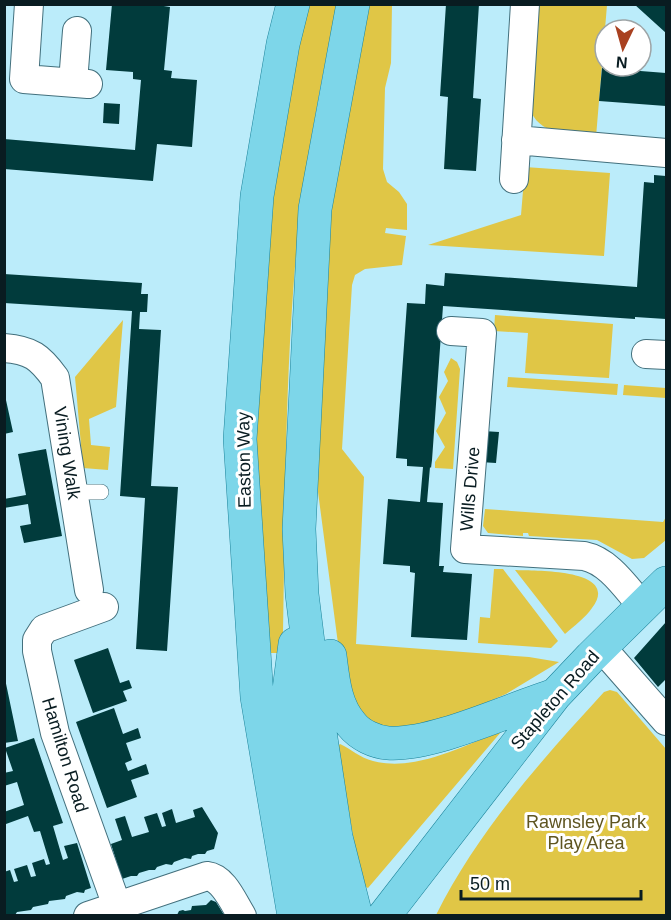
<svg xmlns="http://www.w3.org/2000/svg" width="671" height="920" viewBox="0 0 671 920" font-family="Helvetica,sans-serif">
<rect width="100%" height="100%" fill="#bbecfa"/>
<path fill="#e0c646" d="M306,5H337C318,95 301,186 294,279C285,397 285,515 283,633L280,653H264L255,409L275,174Z
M367,5H392L391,63L385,88L383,169L387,182L399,192L407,204V230L386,228L385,233L406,236L402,265L365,269L355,275L352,285L342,449L364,477L356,644L529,657L559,662L506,694L455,716L396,731L362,718L342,674L315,469L327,232Z
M539,5H607L596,137C573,134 543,137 531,112Z
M525,167L610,173L604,256L428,245L521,215Z
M495,315L613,324L609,378L525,373L528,333L494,331Z
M123,320L116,407L89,419L91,445L110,447L108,470L83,468L75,377Z
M451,358L457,362L460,369L453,469L435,468V462L445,447L436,431L446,413L439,397L448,381L444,372Z
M508,377L618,384L617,395L507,387Z
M624,385L666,388V398L623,395Z
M485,509L663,522L666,517V540L644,558L632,559L597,540L529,536L528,533H523V536L488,533L483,526Z
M494,569H503L558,641L551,648L478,643L480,617L490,618Z
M515,570C533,571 622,568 592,608C585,618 574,626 565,634Z
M610,690L617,692L666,749V915H436C478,831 540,762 604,692Z
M501,732L368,888L362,885L337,747L340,744C351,749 360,758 373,761C416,772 461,746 501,732Z"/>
<path fill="#013b3c" d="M112,4H151L170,7L164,70L172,71L171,78L197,80L192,147L157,144L153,181L4,169V139L135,150L141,80L133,79V72L106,70Z
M446,4H479L473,98L481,99L476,171L444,169L448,97L440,96Z
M634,4H666V33Z
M602,68L666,73V106L599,101Z
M104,103L120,104L119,124L103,123Z
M654,175L666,176V319L635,317V319L443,306L432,460L431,468L430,467L427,502L443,503L439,566H444L443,572L472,574L467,640L411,637L415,573L410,572V566L383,564L388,499L420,502L423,467L407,466V459L396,458L407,303L425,304L426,284L444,286L445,273L637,287L644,182L654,183Z
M4,274L142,283L141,294H148L147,312H140L139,329L161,330L151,486L178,487L167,651L136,649L145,498L120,496L132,311L4,303Z
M4,391L13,432L4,434Z
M483,431L499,432L496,463L480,462Z
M46,449L62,536L24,543L20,526L31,524L28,504L4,508V499L26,495L18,454Z
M666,622V679L658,687L634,658Z
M108,648L120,683L129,680L132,688L123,691L127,701L93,713L74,660Z
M4,674L18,741L4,743Z
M114,708L123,734L138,728L141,738L126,743L132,760L125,763L128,771L146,764L149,774L131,780L137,797L107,808L76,722Z
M34,738L63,823L53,826L63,860L68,858L64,846L77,843L91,888L85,890L84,893L77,892L66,896L65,899L49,901L48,904L33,907L31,910L17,912L15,915L4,916V872L10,870L14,882L18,881L14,869L27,865L31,877L36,876L32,863L44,859L46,865L50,864L40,831L34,832L28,816L6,824L4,819V812L24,805L17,782L4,786V773L13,771L5,748Z
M202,807L218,833L214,849L207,851L205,854H198L192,856L191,859L185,858L174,862L172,865L166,864L157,867L155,870H149L139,873L137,876H131L122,879L111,844L122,840L115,819L125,816L132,837L149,832L144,817L157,813L162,827L166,826L162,813L172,809L176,823L195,817L193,810Z
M211,900L216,902L224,915H177L179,911L183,910L185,911L191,910L192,906L206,905Z"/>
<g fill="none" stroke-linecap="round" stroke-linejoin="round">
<g stroke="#43707d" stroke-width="16">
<path id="lane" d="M73,492H101"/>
</g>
<g stroke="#43707d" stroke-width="30">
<path id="street" d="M29,4L24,79L88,84
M73,82L77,31
M516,140L666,153
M514,179L525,4
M451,331L482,333L465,549L584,556C609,561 626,588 643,607
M4,348C31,350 40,357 55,378L89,590
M646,354L666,355
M104,607L44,629L37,640V651L55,733L117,906
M601,647L666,721
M88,916L207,876C224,878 233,902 242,916"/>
</g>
<g stroke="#1c839a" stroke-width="34">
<path id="primary" d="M293,4L283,44L257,196L240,439L257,697L294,916
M353,4L315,209L299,529L302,594L315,699L336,837L356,916
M295,644L289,690L291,742L313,869L325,916
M330,656C333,680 335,706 352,725C360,735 375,742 388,743C433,746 510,709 555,695
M384,916L555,695L591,657L666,583"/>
</g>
<use href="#lane" stroke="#fff" stroke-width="15"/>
<use href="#street" stroke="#fff" stroke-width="28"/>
<use href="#primary" stroke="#7dd6e9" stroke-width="33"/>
</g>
<g text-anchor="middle" stroke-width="6" stroke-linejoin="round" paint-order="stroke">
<g font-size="18" fill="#091c21" stroke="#fff">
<text transform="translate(67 453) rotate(81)" y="6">Vining Walk</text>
<text transform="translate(244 460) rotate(-91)" y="6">Easton Way</text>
<text transform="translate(470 489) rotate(-85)" y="6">Wills Drive</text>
<text transform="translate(555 700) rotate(-49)" y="6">Stapleton Road</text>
<text transform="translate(65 755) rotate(73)" y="6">Hamilton Road</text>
</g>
<g font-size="18" fill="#5f5521" stroke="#fff">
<text x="586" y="828">Rawnsley Park<tspan x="586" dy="21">Play Area</tspan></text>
</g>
</g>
<rect width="671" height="920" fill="none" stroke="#091c21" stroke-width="12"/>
<g transform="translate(623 48) rotate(185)"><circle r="28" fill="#ffffff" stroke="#9da4a6" stroke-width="1.5"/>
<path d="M0-4.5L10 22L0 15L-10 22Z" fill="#a94120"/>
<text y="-9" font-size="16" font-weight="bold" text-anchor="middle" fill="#091c21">N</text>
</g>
<path d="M461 890v9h180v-9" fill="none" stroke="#091c21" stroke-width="3"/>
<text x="470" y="890" font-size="18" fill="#091c21" stroke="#ffffff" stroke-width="4.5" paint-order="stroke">50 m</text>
</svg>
